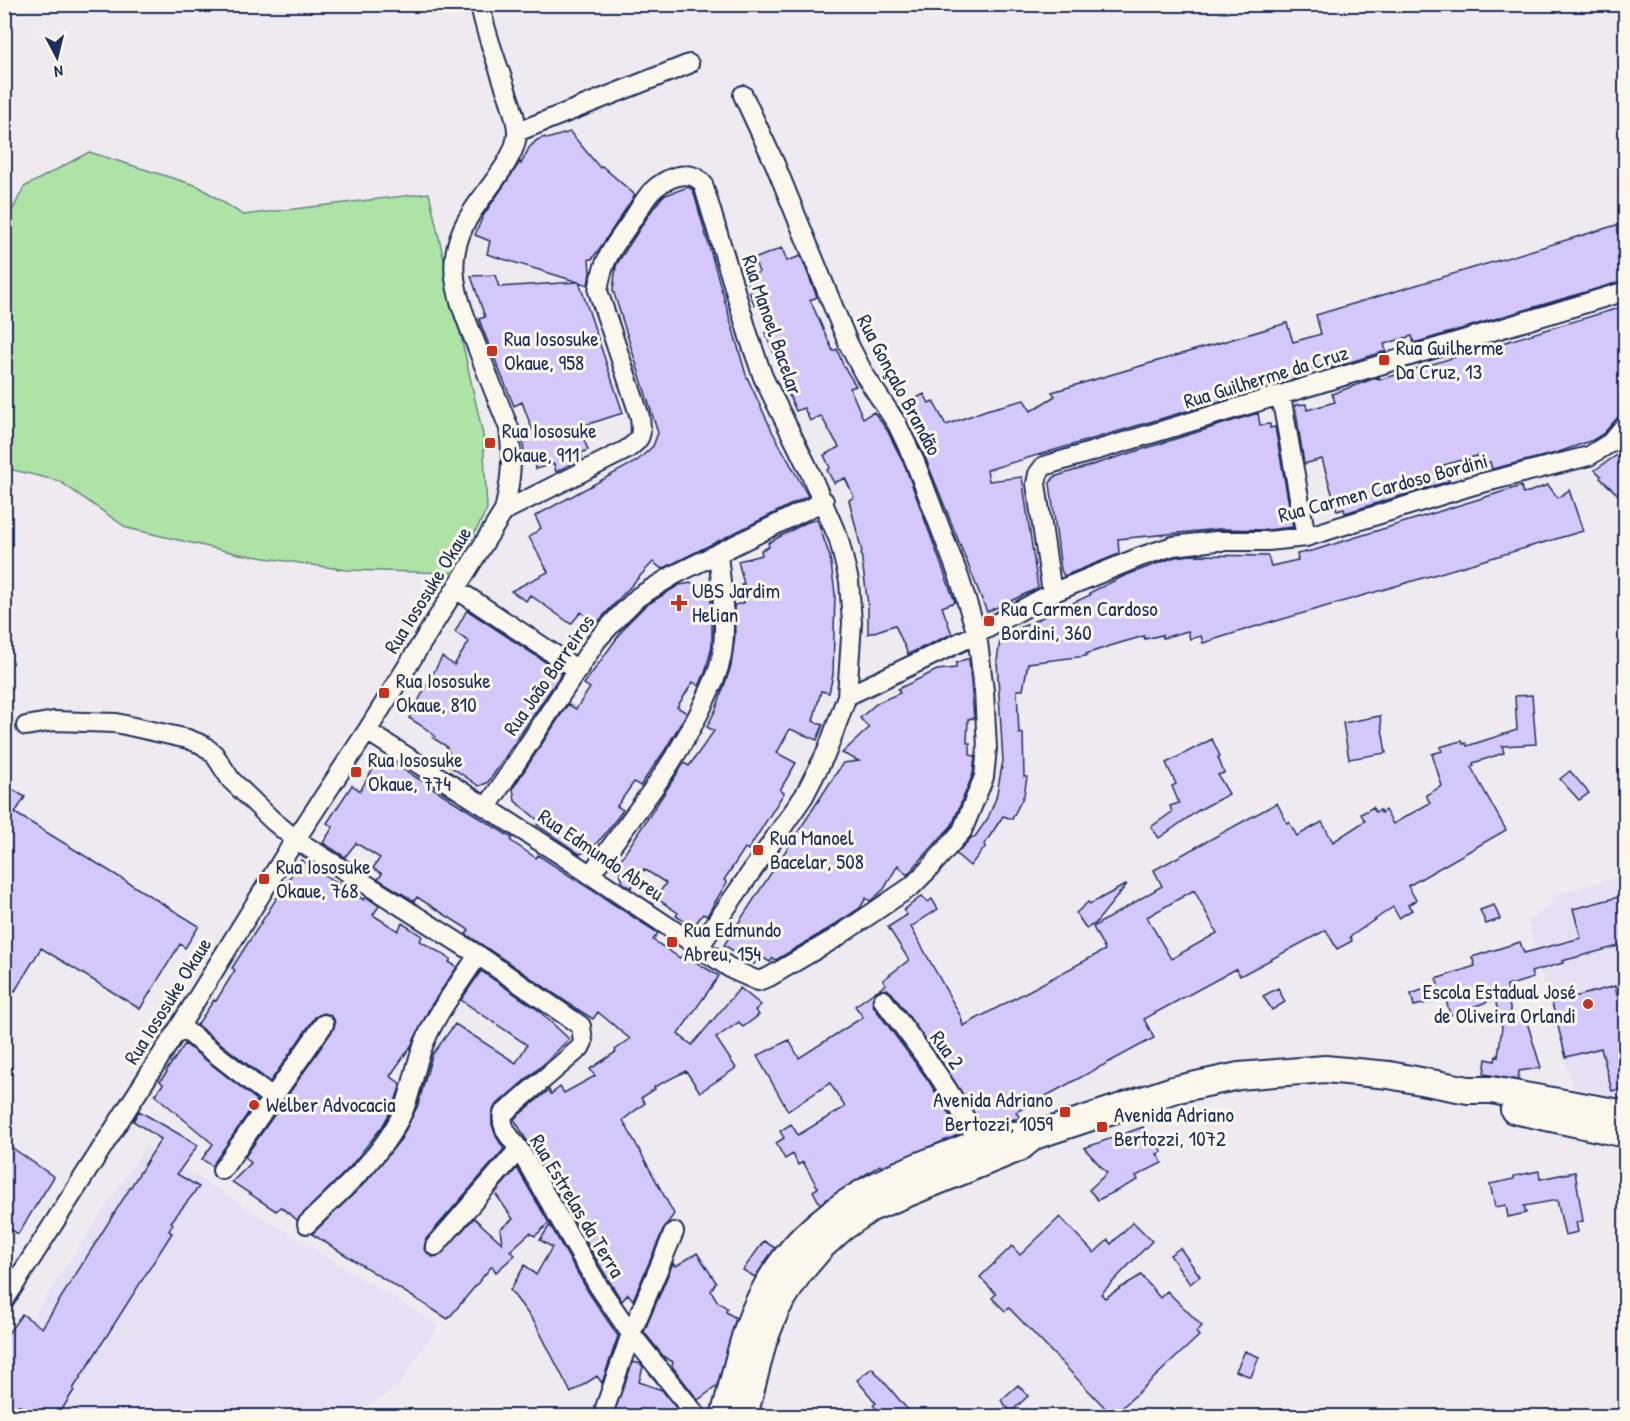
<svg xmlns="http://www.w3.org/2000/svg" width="1630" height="1421" viewBox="0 0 1630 1421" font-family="'Patrick Hand',sans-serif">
<rect width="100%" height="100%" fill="#efe9f0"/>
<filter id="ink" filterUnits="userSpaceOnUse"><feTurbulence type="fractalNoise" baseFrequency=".0167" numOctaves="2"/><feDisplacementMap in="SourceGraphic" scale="12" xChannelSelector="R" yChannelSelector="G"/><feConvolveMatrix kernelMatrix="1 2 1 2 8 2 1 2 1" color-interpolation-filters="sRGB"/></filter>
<g filter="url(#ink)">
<path fill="#e7dff3" d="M1625,875V1098L1573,1087L1528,921L1551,905L1553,895Z
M146,1146L438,1325L398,1387L351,1416H5V1359Z"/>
<path fill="#aee3a6" stroke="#648982" stroke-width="1.5" d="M89,152L198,186L243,215L429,193L483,435L487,509L454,573L346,570L239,554L127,528L59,481L5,468V225L24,187Z"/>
<path fill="#d4c7fa" stroke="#1b2f5e" stroke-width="1.5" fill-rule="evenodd" d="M570,132L600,168L602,166L635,195L602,245L592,259H589L590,272L588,285L579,282L623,413L579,427L588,450L581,453L582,458L556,472L554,464L536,469L532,459L524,462L523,433L532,429L522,402L514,406L483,330L479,319L485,317L471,276L495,275L499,287L578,282L487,254L490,241L475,235L483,216L520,162L521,164L529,148L537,140L545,137L547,139Z
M688,187L693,190L746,375L773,433L808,496L662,569L653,562L595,625L581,612L571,624L530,595L526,601L511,591L548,572L529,537L541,528L535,516L637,461L653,446L658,433L613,290L616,266L620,259L652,210L663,196Z
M1620,224L1626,244L1622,246L1626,257V280L1414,343L1412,336L1384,344L1386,351L1331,368L1330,364L1301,372L1302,377L987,470L989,481L1022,477L1038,588L987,612L925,457L899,407L924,394L929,403L933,401L946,425L986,410L1024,400L1031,411L1055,396L1052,392L1287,323L1293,342L1321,334L1316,315Z
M782,248L787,261L801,256L817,297L810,300L833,351L837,349L843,365L856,386L850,388L863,418L874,412L887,430L905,466L955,602L942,607L952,634L908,654L895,625L868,634V605L861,553L862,552L849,500L854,497L845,478L834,483L827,470L830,468L824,455L839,447L821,416L810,421L804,408L796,411L785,386L788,385L765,333L769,332L758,304L755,306L749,292L751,291L746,277L759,272L754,259Z
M1622,307V309L1626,308V400L1620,415L1604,433L1593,440L1556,453L1492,469L1490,462L1480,465L1477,456L1444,465L1449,481L1345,513L1344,509L1337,511L1322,459L1304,464L1295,405L1306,404L1307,410L1335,402L1332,394L1370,380L1379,377V380Z
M1258,413L1260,425L1270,424V428L1275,427L1293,527L1267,530L1219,529L1118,539L1119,554L1064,576L1061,570L1050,483L1054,477Z
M1626,449V502L1600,478L1601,476L1595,470Z
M1548,485L1558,498L1569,490L1583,531L1273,622V621L1203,643L1201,636L1190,639L1188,631L1163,638L1162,635L1145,639L1144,636L1110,646L1086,654L1087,656L1028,663L1023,690H1017L1019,734L1023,733L1024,777H1027L1024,795L1012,819L1003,816L984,845L986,846L970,866L956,854L972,837L974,838L988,818L996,798L1003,761L997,661L1000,640L1012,639L1011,632L1090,595L1089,593L1124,576L1175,557L1191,555L1268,556L1271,566L1298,560L1297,554L1315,550L1521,486L1523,494Z
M817,519L830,557L835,593L833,675L829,693L821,691L813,721L823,725L817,740L790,729L777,753L796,763L780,790L784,793L748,850L745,848L724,880L727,882L707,916L703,914L693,927L676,916L678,913L656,898L666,883L644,869L631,888L623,883L620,872L621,859L684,763L689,766L714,731L707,727L716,709L731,666L735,635L734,605L744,603L741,584H744L738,561L762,555L761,550L769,547L768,543L805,523Z
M692,583L704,585L709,592L712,607V646L705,673L699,686L693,682L677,707L687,713L665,750L640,786L634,782L617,806L623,810L605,834L590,850L580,854L537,825L539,821L515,801L513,788L568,704L576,709L590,688L584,684L627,624L645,606L679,585Z
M467,610L562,673L491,778L487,783L479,786L445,763L450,755L446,746L433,738L435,736L425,728L409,718L442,657L454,665L469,642L455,632Z
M966,659H969L974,718L968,719L967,743H970V755L975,756L973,774L952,825L907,875L898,865L884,889L875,897L870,901L866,898L860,908L828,929L776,960L773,958L770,962L760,956L754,964L724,945L843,763L859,761L842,753L869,728L860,718L877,703L900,693L898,689L937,670L956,668V663Z
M1532,695L1536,744L1502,746L1504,753L1473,763L1474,766L1471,767L1506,830L1408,886L1416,900L1408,905L1412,910L1399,918L1393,907L1350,937L1352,941L1337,949L1326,930L1240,976L1236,969L1144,1019L1154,1038L1016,1112L1020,1118L982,1126L946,1068L892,993L887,989L877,991L886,984L883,980L909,960L888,927L907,915L904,910L922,896L928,902L932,899L938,909L911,927L961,1017L963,1026L1105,950L1093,927L1162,886L1154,870L1277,803L1287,823L1289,822L1297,836L1322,822L1333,842L1365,821L1361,814L1373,807L1375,812L1380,810L1381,813L1385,810L1393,824L1430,803L1426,795L1442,786L1432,754L1442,751L1440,747L1457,742L1462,741L1463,744L1466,743L1467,746L1517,730L1515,696ZM1194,890L1217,933L1171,959L1147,917Z
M1380,716L1386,753L1349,759L1343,723Z
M1212,739L1220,756L1218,757L1224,773L1218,775L1229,794L1199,810L1159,838L1151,827L1172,812L1170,806L1179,803L1172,786L1176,784L1166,763Z
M384,757L512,838L511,841L536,858L538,855L658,933L653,940L680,958L683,954L719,976L678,1034L692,1045L740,988L761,1005L755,1010L759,1015L743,1027L739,1022L716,1038L736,1068L700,1092L686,1071L654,1087L655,1089L641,1098L645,1103L623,1120L674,1214L664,1228L633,1300L628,1294L622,1301L609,1281L514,1119L549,1090L551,1094L560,1087L564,1093L595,1076L590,1069L616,1052L615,1050L630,1039L598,1012L593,1019L577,1009L466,934L469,930L417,897L414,901L378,879L382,874L373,868L380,858L356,843L345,857L323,843L333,827L327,823L352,785L360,791L376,764Z
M1570,771L1589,793L1579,800L1560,779Z
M4,784L25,797L15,813L199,926L185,948L180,944L140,1009L41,948L15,991L4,985Z
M301,860L364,900L366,897L379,906L373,915L398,931L402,923L422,936L420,941L451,959L449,962L457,967L430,1007L411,1046L390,1076L401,1084L394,1105L382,1127L350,1167L297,1220L281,1207L276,1211L232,1182L251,1163L245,1157L333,1030L335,1024L334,1019L330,1015L324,1013L315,1017L270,1082L197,1025L214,1000L216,1001L235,970L232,968Z
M1127,884L1095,924L1086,928L1076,913L1088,902L1090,904Z
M1626,895V944L1562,961L1563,963L1531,972L1533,978L1507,986L1511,1016L1526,1019L1541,1068L1519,1071L1518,1080L1484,1074L1486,1059L1495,1061L1496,1056L1498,1057L1502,1027L1495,999L1450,1015L1446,1000L1443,999L1414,1006L1411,994L1438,984L1436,979L1475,966L1472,957L1520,942L1524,953L1581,938L1573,909Z
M1494,905L1500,919L1486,924L1480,910Z
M481,971L538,1010L569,1039L546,1062L495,1106L492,1113V1125L497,1138L504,1149L426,1239L424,1249L432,1257L439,1256L474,1218L502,1243L500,1229L513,1219L495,1193L517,1168L549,1223L535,1236L530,1233L510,1251L515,1255L496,1272L492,1266L448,1319L312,1234L366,1182L401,1139L418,1105L432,1055L455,1024L516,1063L527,1045L461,1000Z
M1615,986L1617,995L1626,993V1087L1612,1091L1601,1048L1566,1057L1552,1003Z
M1278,988L1285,1002L1272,1010L1263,996Z
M876,991L872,1001L874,1007L928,1080L961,1134L881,1167L880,1165L820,1204L813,1191L818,1188L803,1162L798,1165L793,1154L785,1159L776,1143L784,1138L780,1131L791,1124L798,1135L845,1107L830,1083L788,1111L757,1056L789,1040L799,1058L863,1017L855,1006Z
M185,1044L257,1100L212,1166L202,1159L213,1144L155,1095L163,1084L160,1081L167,1072L166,1071Z
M139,1111L198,1145L177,1174L199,1187L171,1222L173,1224L169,1231L172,1233L73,1389L74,1390L58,1416H36L18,1405L13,1413L4,1408V1339L22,1314L42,1328L161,1139L133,1121Z
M1143,1127L1148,1139L1154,1136L1162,1152L1157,1154L1162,1163L1136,1176L1138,1180L1098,1200L1089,1190L1107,1173L1084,1148Z
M4,1142L54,1177L18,1234L4,1225Z
M1539,1171L1540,1179L1575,1172L1583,1221L1576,1222L1578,1232L1565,1235L1557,1200L1524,1206L1526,1213L1508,1217L1506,1205L1495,1207L1490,1184L1514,1179V1176Z
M1060,1217L1094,1253L1108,1240L1111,1244L1133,1222L1152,1241L1101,1294L1105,1298L1141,1275L1160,1298L1167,1291L1202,1326L1196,1332L1199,1336L1113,1416L1009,1308L1005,1311L992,1298L996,1294L980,1277L1012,1246L1020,1255Z
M550,1225L589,1293L618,1336L602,1383L597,1376L571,1393L535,1323L510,1290L525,1265L536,1275L552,1247L540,1240Z
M764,1241L775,1248L755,1277L743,1270Z
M1180,1248L1200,1276L1190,1284L1170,1255Z
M697,1253L716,1282L711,1291L718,1302L727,1308L726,1312L736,1318L717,1386L698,1400L672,1366L673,1362L664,1357L644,1332L673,1263L676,1266Z
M1245,1351L1259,1357L1251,1377L1236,1371Z
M633,1362L641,1364L643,1367L639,1382L662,1390L680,1413L676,1416H612Z
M872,1368L891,1390L913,1416H883L873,1405L876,1403L857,1380Z
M1018,1385L1028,1396L1011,1412L1001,1400Z"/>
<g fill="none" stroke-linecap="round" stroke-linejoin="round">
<g stroke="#1b2f5e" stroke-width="22">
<path id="street" d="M517,132L689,64
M1281,396L1306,537
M504,511L626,450C642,439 642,436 640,417L598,291C600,278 603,266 609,255C615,243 625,231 632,220C638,211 644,200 651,192C664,179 690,166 703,184L749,337L763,377L808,468L839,540L849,581L852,623L847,696L827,751L804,796L699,947
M456,589L578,670
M1052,593L1036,484L1038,474L1044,466L1626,291
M847,696L977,634L1052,593L1140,557L1173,546L1216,541H1268L1306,537L1474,485L1589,456L1610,443L1626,424
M26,726L54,721L116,723L188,739L203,745L214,754L231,780L272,820L295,839L478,955L581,1026L583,1042L580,1048L503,1114C500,1128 511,1138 519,1149L599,1287L631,1334L697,1416
M367,731L561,855L733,970L758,981L769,977L834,939L912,886L928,870L962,831L984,777L987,748L984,691L977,634L959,577L915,462L897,424L864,374L848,343L775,164L743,95
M487,807L597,640L619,616L638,597L674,575L824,501
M590,875C632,817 680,759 708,694C713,683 719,671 721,659C728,628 721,586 718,554
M883,1000C920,1049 957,1097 984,1154
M180,1026L272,1098
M222,1170L324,1024
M307,1224C340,1192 379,1159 400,1118C412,1096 413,1072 422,1049C434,1015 459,985 478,955
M435,1246L519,1149
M4,1301L180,1026L284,857L367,731L504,511C511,480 513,460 509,428C498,401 487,374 477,347C456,294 439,257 476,206C489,186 518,156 517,131C516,116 510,101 505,87C496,59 485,33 480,4
M605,1408L631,1334L674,1232"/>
</g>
<g stroke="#1b2f5e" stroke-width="30">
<path id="secondary" d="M1514,1110L1626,1134
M724,1416C733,1387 738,1357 748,1328C780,1236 848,1193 934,1160C960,1151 995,1133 1022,1135
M744,1416L763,1342L776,1309L798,1274L822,1246L842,1228L871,1208L1019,1148L1034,1136L1173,1090L1239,1076L1325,1069L1389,1075L1468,1090H1491L1626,1114"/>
</g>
<use href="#street" stroke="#fbf7ec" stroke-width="18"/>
<use href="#secondary" stroke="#fbf7ec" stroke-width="26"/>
</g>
</g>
<g fill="#c8321e" stroke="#fbf7ec" stroke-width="2">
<rect x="486" y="345" width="12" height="12" rx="3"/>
<rect x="1378" y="354" width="12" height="12" rx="3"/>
<rect x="484" y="437" width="12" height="12" rx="3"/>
<path d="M676 594h6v6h6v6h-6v6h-6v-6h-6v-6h6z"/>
<rect x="983" y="615" width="12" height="12" rx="3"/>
<rect x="378" y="687" width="12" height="12" rx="3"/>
<rect x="350" y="766" width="12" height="12" rx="3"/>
<rect x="752" y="844" width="12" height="12" rx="3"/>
<rect x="258" y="873" width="12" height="12" rx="3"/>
<rect x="666" y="936" width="12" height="12" rx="3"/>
<circle cx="1588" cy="1004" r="6"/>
<circle cx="254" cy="1105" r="6"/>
<rect x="1059" y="1106" width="12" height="12" rx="3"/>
<rect x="1096" y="1121" width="12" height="12" rx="3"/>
</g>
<g text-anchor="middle" stroke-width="6" stroke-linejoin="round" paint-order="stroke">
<g font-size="21" fill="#1b2f5e" stroke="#fbf7ec">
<text transform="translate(772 325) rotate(71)" y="7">Rua Manoel Bacelar</text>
<text transform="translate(1266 377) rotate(-17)" y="7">Rua Guilherme da Cruz</text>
<text transform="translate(899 385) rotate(62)" y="7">Rua Gonçalo Brandão</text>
<text transform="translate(1383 488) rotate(-15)" y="7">Rua Carmen Cardoso Bordini</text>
<text transform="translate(428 590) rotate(-58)" y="7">Rua Iososuke Okaue</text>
<text transform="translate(549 675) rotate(-55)" y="7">Rua João Barreiros</text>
<text transform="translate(601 855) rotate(34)" y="7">Rua Edmundo Abreu</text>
<text transform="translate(168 1001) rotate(-58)" y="7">Rua Iososuke Okaue</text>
<text transform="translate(947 1050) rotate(54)" y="7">Rua 2</text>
<text transform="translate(577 1206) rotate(59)" y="7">Rua Estrelas da Terra</text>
</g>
<g font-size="21" fill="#1b2f5e" stroke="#fbf7ec" text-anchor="start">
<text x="504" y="346">Rua Iososuke<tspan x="504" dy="24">Okaue, 958</tspan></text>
<text x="1396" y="355">Rua Guilherme<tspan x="1396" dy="24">Da Cruz, 13</tspan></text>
<text x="502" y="438">Rua Iososuke<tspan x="502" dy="24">Okaue, 911</tspan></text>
<text x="692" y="598">UBS Jardim<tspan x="692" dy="24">Helian</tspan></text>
<text x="1001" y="616">Rua Carmen Cardoso<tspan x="1001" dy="24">Bordini, 360</tspan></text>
<text x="396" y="688">Rua Iososuke<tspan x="396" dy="24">Okaue, 810</tspan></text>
<text x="368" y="767">Rua Iososuke<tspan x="368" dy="24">Okaue, 774</tspan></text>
<text x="770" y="845">Rua Manoel<tspan x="770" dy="24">Bacelar, 508</tspan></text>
<text x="276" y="874">Rua Iososuke<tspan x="276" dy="24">Okaue, 768</tspan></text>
<text x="684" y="937">Rua Edmundo<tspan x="684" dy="24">Abreu, 154</tspan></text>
<text x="1576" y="999" text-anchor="end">Escola Estadual José<tspan x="1576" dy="24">de Oliveira Orlandi</tspan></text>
<text x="1053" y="1107" text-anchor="end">Avenida Adriano<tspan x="1053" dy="24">Bertozzi, 1059</tspan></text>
<text x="266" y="1112">Welber Advocacia</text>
<text x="1114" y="1122">Avenida Adriano<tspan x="1114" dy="24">Bertozzi, 1072</tspan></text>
</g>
</g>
<rect width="1630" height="1421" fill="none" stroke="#fbf7ec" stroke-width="24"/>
<rect x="12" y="12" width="1606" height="1397" fill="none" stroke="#1b2f5e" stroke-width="2" filter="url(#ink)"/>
<g transform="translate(57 57) rotate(173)" stroke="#fbf7ec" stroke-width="4.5" paint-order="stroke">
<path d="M0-4.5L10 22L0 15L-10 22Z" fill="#1b2f5e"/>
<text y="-9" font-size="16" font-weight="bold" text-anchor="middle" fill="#1b2f5e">N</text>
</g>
</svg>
